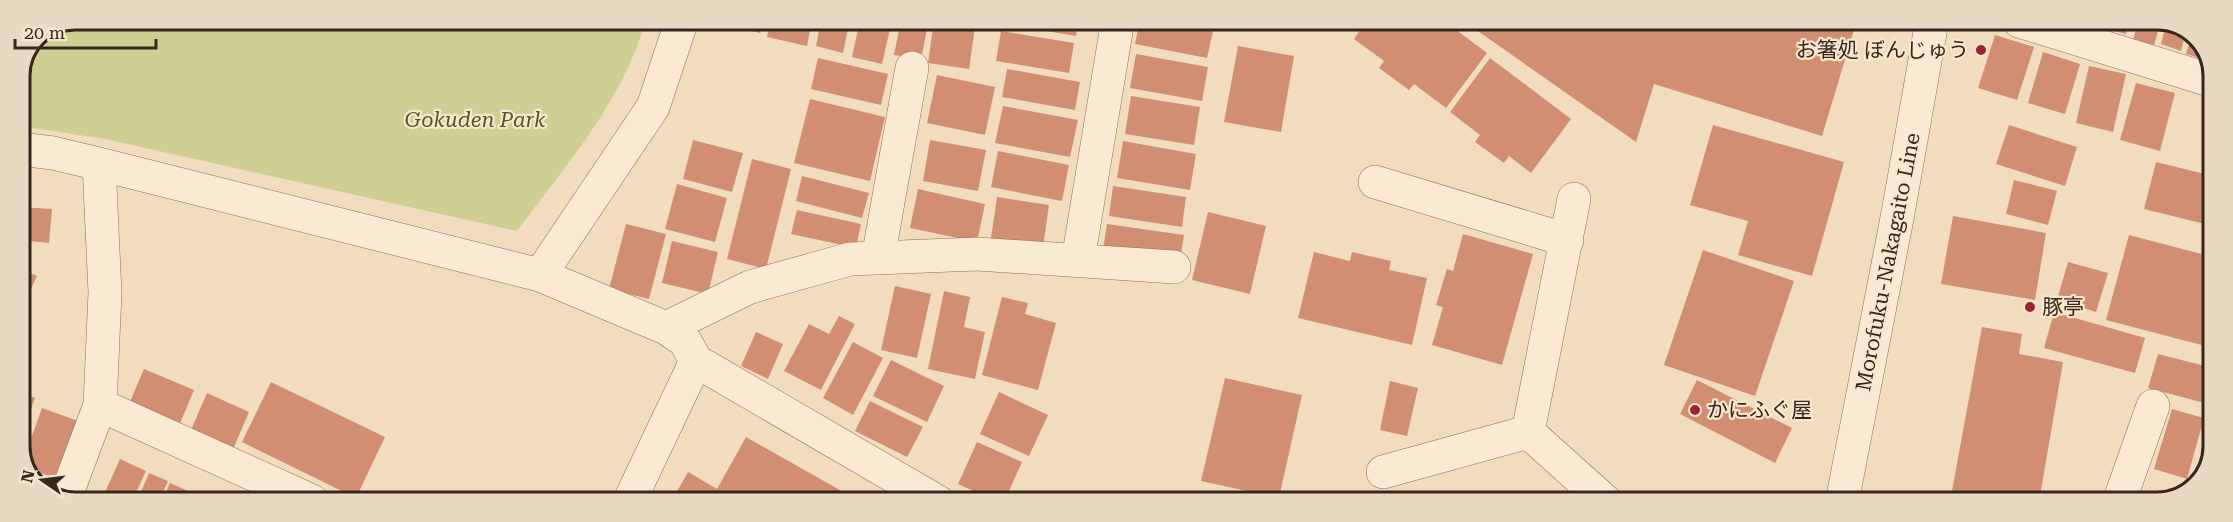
<svg xmlns="http://www.w3.org/2000/svg" width="2233" height="522" viewBox="0 0 2233 522" font-family="'Roboto Serif','Noto Sans JP',serif">
<rect width="100%" height="100%" fill="#f1dcc0"/>
<path fill="#d0cf93" d="M76,20H646C623,101 566,165 517,231L105,139L20,126V76L36,36Z"/>
<path fill="#d28e73" d="M722,20H764L760,33L721,24Z
M770,20H812L807,46L767,37Z
M821,20H850L843,53L816,46Z
M860,20H892L882,64L852,57Z
M901,20H929L921,59L894,55Z
M934,20H976L969,69L928,63Z
M1006,20H1079L1076,36L1006,24Z
M1140,20H1178L1214,27L1207,58L1135,44Z
M1367,20H1443L1487,53L1446,108L1414,84L1409,90L1379,68L1384,61L1354,39Z
M1462,20H1857L1822,136L1654,84L1636,142Z
M2099,21H2129L2126,34L2097,27Z
M2138,21H2161L2154,45L2133,40Z
M2167,21L2186,31L2181,51L2161,44Z
M1001,31L1074,43L1069,73L996,61Z
M2192,34L2199,39L2209,61L2186,54Z
M1995,35L2034,47L2017,100L1978,88Z
M1238,46L1294,56L1281,132L1224,122Z
M2043,52L2080,64L2065,114L2028,103Z
M1136,54L1208,67L1202,101L1130,88Z
M818,58L888,74L881,105L811,89Z
M1490,58L1571,119L1531,173L1509,156L1504,163L1475,142L1480,135L1450,112Z
M2089,66L2126,74L2113,132L2076,123Z
M1007,69L1080,82L1075,110L1002,97Z
M937,75L995,87L985,135L927,123Z
M2136,83L2175,93L2160,151L2120,140Z
M1131,96L1200,107L1194,145L1125,134Z
M810,99L885,117L870,181L794,163Z
M1003,106L1078,120L1070,157L995,143Z
M1713,125L1844,162L1812,276L1738,255L1748,221L1690,205Z
M2009,125L2077,147L2065,186L1996,164Z
M693,140L743,153L732,192L683,179Z
M930,140L986,150L978,191L923,181Z
M1123,141L1196,154L1190,190L1117,178Z
M998,151L1069,165L1062,201L991,187Z
M752,159L791,169L766,269L727,259Z
M2156,162L2213,176V226L2144,209Z
M802,176L869,193L862,218L796,201Z
M2014,180L2057,191L2048,225L2006,214Z
M677,184L727,198L715,242L665,229Z
M1113,186L1186,197L1182,227L1109,216Z
M918,189L985,204L977,242L910,228Z
M997,197L1049,205L1043,247L991,238Z
M20,207L52,209L49,243L20,240Z
M797,210L861,224L856,248L791,234Z
M1208,212L1266,226L1250,294L1192,280Z
M1953,216L2046,233L2035,300L1941,284Z
M626,224L666,234L649,299L609,289Z
M1107,224L1184,235L1180,261L1103,250Z
M1463,234L1533,254L1502,365L1432,345L1443,307L1436,305L1447,269L1453,271Z
M2129,235L2213,257V348L2106,320Z
M672,241L718,252L708,294L662,283Z
M1703,250L1794,281L1755,396L1664,365Z
M1314,252L1350,261L1352,252L1391,261L1389,270L1427,278L1412,345L1298,318Z
M2068,262L2108,273L2096,312L2057,300Z
M20,268L37,276L20,312Z
M895,286L931,294L917,358L881,350Z
M944,291L970,297L964,327L985,332L975,379L928,369Z
M1002,297L1028,303L1025,314L1056,323L1038,390L982,375Z
M2054,312L2145,338L2135,373L2044,348Z
M839,316L855,324L821,390L784,371L809,324L829,334Z
M1982,327L2022,334L2019,354L2063,362L2039,502H1950Z
M756,332L783,344L768,379L741,366Z
M853,342L883,358L853,415L823,398Z
M2158,354L2213,368L2212,405L2148,388Z
M891,360L944,386L927,422L873,396Z
M144,369L194,390L176,433L126,411Z
M1225,378L1302,395L1279,498L1201,481Z
M1697,380L1792,428L1775,463L1680,414Z
M1390,381L1418,388L1407,436L1380,430Z
M271,382L385,437L356,498L242,442Z
M20,392L35,398L20,437Z
M999,392L1048,415L1029,456L980,434Z
M207,393L249,412L230,456L188,437Z
M870,401L923,427L907,457L855,431Z
M42,408L81,422L60,480L27,468L23,461Z
M2172,409L2204,418L2187,479L2154,469Z
M2212,432V457L2199,479Z
M746,437L861,502H671L688,472L717,489Z
M977,442L1022,462L1004,502H997L958,484Z
M120,459L146,471L132,501H101Z
M149,473L168,481L159,501H137Z
M170,483L188,491L184,501H162Z
M224,490L247,501H219Z
M194,492L213,501H190Z"/>
<g fill="none" stroke-linecap="round" stroke-linejoin="round">
<g stroke="#8b6c56" stroke-width="34">
<path id="minor" d="M2019,21L2213,81
M20,149L53,153L99,164L540,275L666,328L685,341L696,361L629,502
M1375,182L1567,240
M1574,199L1528,432L1606,502
M878,258L912,68
M1078,260L1118,20
M540,275L653,107L682,20
M666,328L750,287L850,259L977,254L1174,267
M696,361L938,502
M100,405L312,501
M1383,472L1528,432
M64,501L100,405L105,293L99,164
M2119,502L2153,406"/>
</g>
<g stroke="#8b6c56" stroke-width="34">
<path id="tertiary" d="M1842,502L1898,213L1932,21"/>
</g>
<use href="#minor" stroke="#fbead3" stroke-width="33"/>
<use href="#tertiary" stroke="#fbead3" stroke-width="33"/>
</g>
<g fill="#9e2233" stroke="#f8e7d0" stroke-width="2">
<circle cx="1981" cy="50" r="6"/>
<circle cx="2030" cy="307" r="6"/>
<circle cx="1695" cy="410" r="6"/>
</g>
<g text-anchor="middle" stroke-width="4.5" stroke-linejoin="round" paint-order="stroke">
<g font-size="21" fill="#39261c" stroke="#f8e7d0" text-anchor="start">
<text x="1969" y="57" text-anchor="end">お箸処 ぼんじゅう</text>
<text x="2042" y="314">豚亭</text>
<text x="1707" y="417">かにふぐ屋</text>
</g>
<g font-size="21" font-style="italic" fill="#515721" stroke="#f8e7d0">
<text x="475" y="127">Gokuden Park</text>
</g>
<g font-size="21" fill="#39261c" stroke="#f8e7d0">
<text transform="translate(1888 262) rotate(-79)" y="7">Morofuku-Nakagaito Line</text>
</g>
</g>
<path d="M0 0H2233V522H0ZM76 30H2157A46 46 0 0 1 2203 76V446A46 46 0 0 1 2157 492H76A46 46 0 0 1 30 446V76A46 46 0 0 1 76 30Z" fill="#e9d8c2" fill-rule="evenodd"/>
<path fill="none" stroke="#39261c" stroke-width="3" d="M76 30H2157A46 46 0 0 1 2203 76V446A46 46 0 0 1 2157 492H76A46 46 0 0 1 30 446V76A46 46 0 0 1 76 30Z"/>
<g transform="translate(42 480) rotate(284)" stroke="#f8e7d0" stroke-width="4.5" paint-order="stroke">
<path d="M0-4.5L10 22L0 15L-10 22Z" fill="#39261c"/>
<text y="-9" font-size="16" font-weight="bold" text-anchor="middle" fill="#39261c">N</text>
</g>
<path d="M15 39v9h141v-9" fill="none" stroke="#39261c" stroke-width="3"/>
<text x="24" y="39" font-size="18" fill="#39261c" stroke="#f8e7d0" stroke-width="4.5" paint-order="stroke">20 m</text>
</svg>
